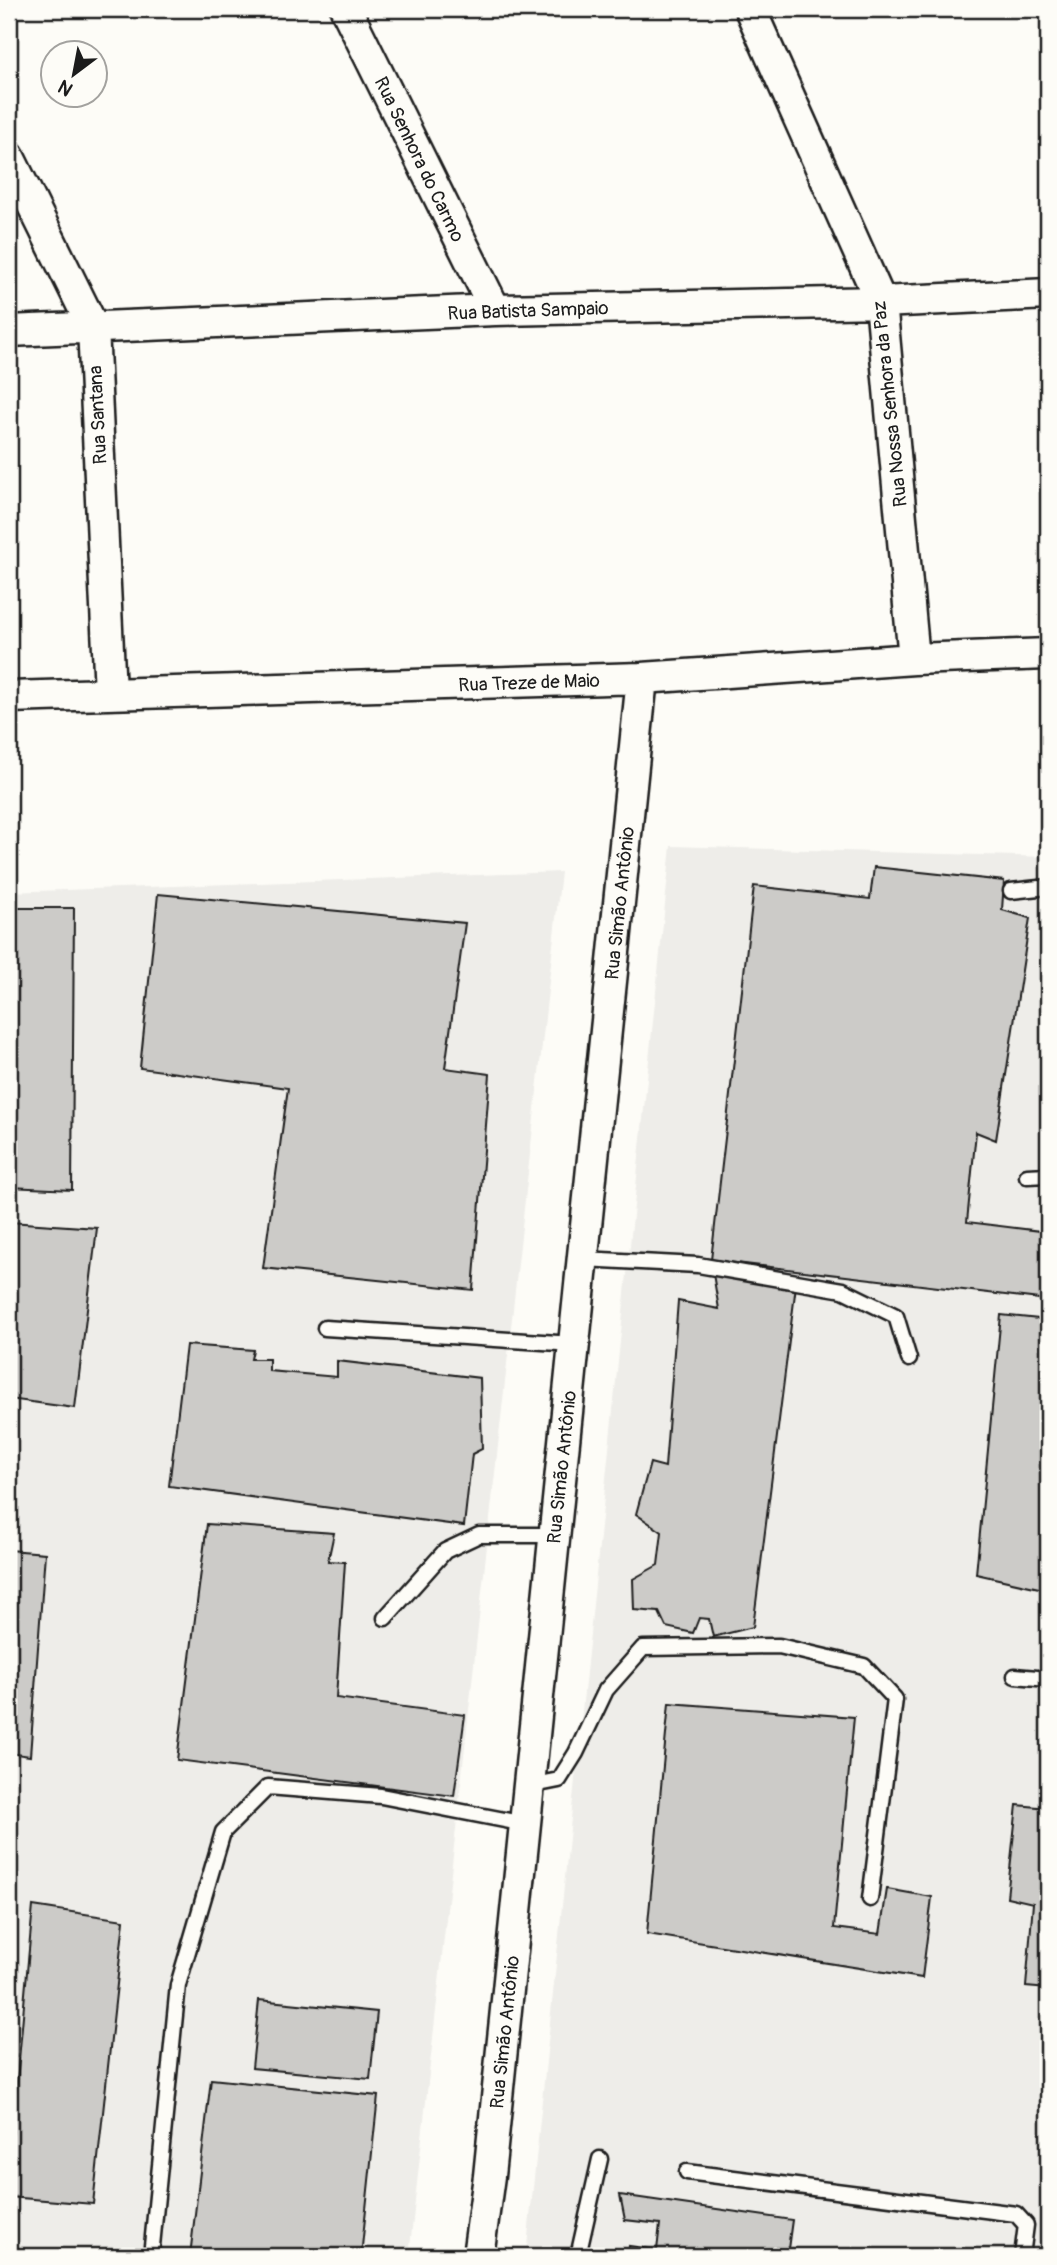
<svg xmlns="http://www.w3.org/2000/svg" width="1057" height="2265" viewBox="0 0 1057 2265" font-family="Pangolin,sans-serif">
<rect width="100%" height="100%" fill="#fdfcf7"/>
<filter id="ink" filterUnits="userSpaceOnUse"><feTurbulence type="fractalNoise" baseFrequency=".0143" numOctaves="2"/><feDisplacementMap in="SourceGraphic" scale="14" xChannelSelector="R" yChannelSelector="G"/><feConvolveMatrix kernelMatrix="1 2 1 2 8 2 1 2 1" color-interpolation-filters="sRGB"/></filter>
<g filter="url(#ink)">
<path fill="#eeede9" d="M671,846L1048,857V2256H526Z
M561,872L409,2256H9V892Z"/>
<path fill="#cccbc8" stroke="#1c1c1c" stroke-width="2" d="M874,867L1004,881L1002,910L1030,918L996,1140L976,1132L967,1222L1048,1232V1300L711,1260L754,886L870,899Z
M158,894L465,923L445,1068L490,1074L473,1290L263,1268L288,1088L140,1068Z
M9,908H74L72,1190L9,1187Z
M9,1222L97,1228L75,1408L9,1399Z
M713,1274L796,1285L753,1627L713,1637L709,1619L699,1618L693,1633L666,1627L659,1612L634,1610L633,1579L658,1565L662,1532L636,1514L650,1463L665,1467L678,1301L719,1309Z
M1001,1315L1048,1320V1590L976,1574Z
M186,1345L253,1350L251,1359H269V1371L337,1377V1361L480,1378L482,1449L472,1454L464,1526L169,1486Z
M207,1524L334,1533L328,1561L345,1562L336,1698L465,1715L454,1796L177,1760Z
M9,1550L45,1553L30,1756L9,1753Z
M669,1703L854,1717L834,1928L880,1934L887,1889L932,1897L922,1978L647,1934Z
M1017,1805L1048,1808V1989L1026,1987L1033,1903L1007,1897Z
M33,1906L124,1920L93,2204L9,2197V2169Z
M259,2000L377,2012L370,2079L252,2068Z
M211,2079L378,2096L361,2256H190Z
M620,2195L792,2220L787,2256H628L629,2246L657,2250L660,2224L625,2220Z"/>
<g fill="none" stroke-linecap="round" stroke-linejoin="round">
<g stroke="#1c1c1c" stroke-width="19">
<path id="lane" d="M1011,891L1048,887
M1027,1176L1048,1175
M583,1259L698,1265L843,1290L896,1316L909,1359
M325,1328L574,1344
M385,1618L445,1551L479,1535H554
M1015,1676L1048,1679
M529,1786L559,1780L576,1753L606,1690L643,1648L779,1646L864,1666L895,1699L870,1899
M687,2172L1016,2214L1026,2225L1022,2256
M151,2256L178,1985L223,1832L268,1787L381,1796L525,1824
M578,2256L600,2159"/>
</g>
<g stroke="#1c1c1c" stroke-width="35">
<path id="street" d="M346,9L495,310
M750,9L881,302L914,659
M9,157L93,327L110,693
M9,331L495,310L881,302L1048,294
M9,697L642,678L914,659L1048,654
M478,2256L489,2176L642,678"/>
</g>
<use href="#lane" stroke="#fdfcf7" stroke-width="14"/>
<use href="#street" stroke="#fdfcf7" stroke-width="30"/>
</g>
</g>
<g text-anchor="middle" stroke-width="5" stroke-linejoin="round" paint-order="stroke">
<g font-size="19" fill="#1c1c1c" stroke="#fdfcf7">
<text transform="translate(420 159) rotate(64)" y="7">Rua Senhora do Carmo</text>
<text transform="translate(528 310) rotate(-2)" y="7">Rua Batista Sampaio</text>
<text transform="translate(889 404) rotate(-96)" y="7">Rua Nossa Senhora da Paz</text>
<text transform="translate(97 415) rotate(-93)" y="7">Rua Santana</text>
<text transform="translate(529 682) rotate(-2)" y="7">Rua Treze de Maio</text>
<text transform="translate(619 903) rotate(-84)" y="7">Rua Simão Antônio</text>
<text transform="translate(561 1467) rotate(-84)" y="7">Rua Simão Antônio</text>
<text transform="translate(504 2032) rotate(-84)" y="7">Rua Simão Antônio</text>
</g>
</g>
<rect width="1057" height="2265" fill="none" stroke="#fdfcf7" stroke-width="35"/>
<rect x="18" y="18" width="1022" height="2230" fill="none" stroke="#1c1c1c" stroke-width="2.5" filter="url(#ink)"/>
<g transform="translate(74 74) rotate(212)"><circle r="33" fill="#fdfcf7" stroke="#a3a29f" stroke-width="2"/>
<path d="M0-5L12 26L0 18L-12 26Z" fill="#1c1c1c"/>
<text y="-10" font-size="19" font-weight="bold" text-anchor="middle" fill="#1c1c1c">N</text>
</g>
</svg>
